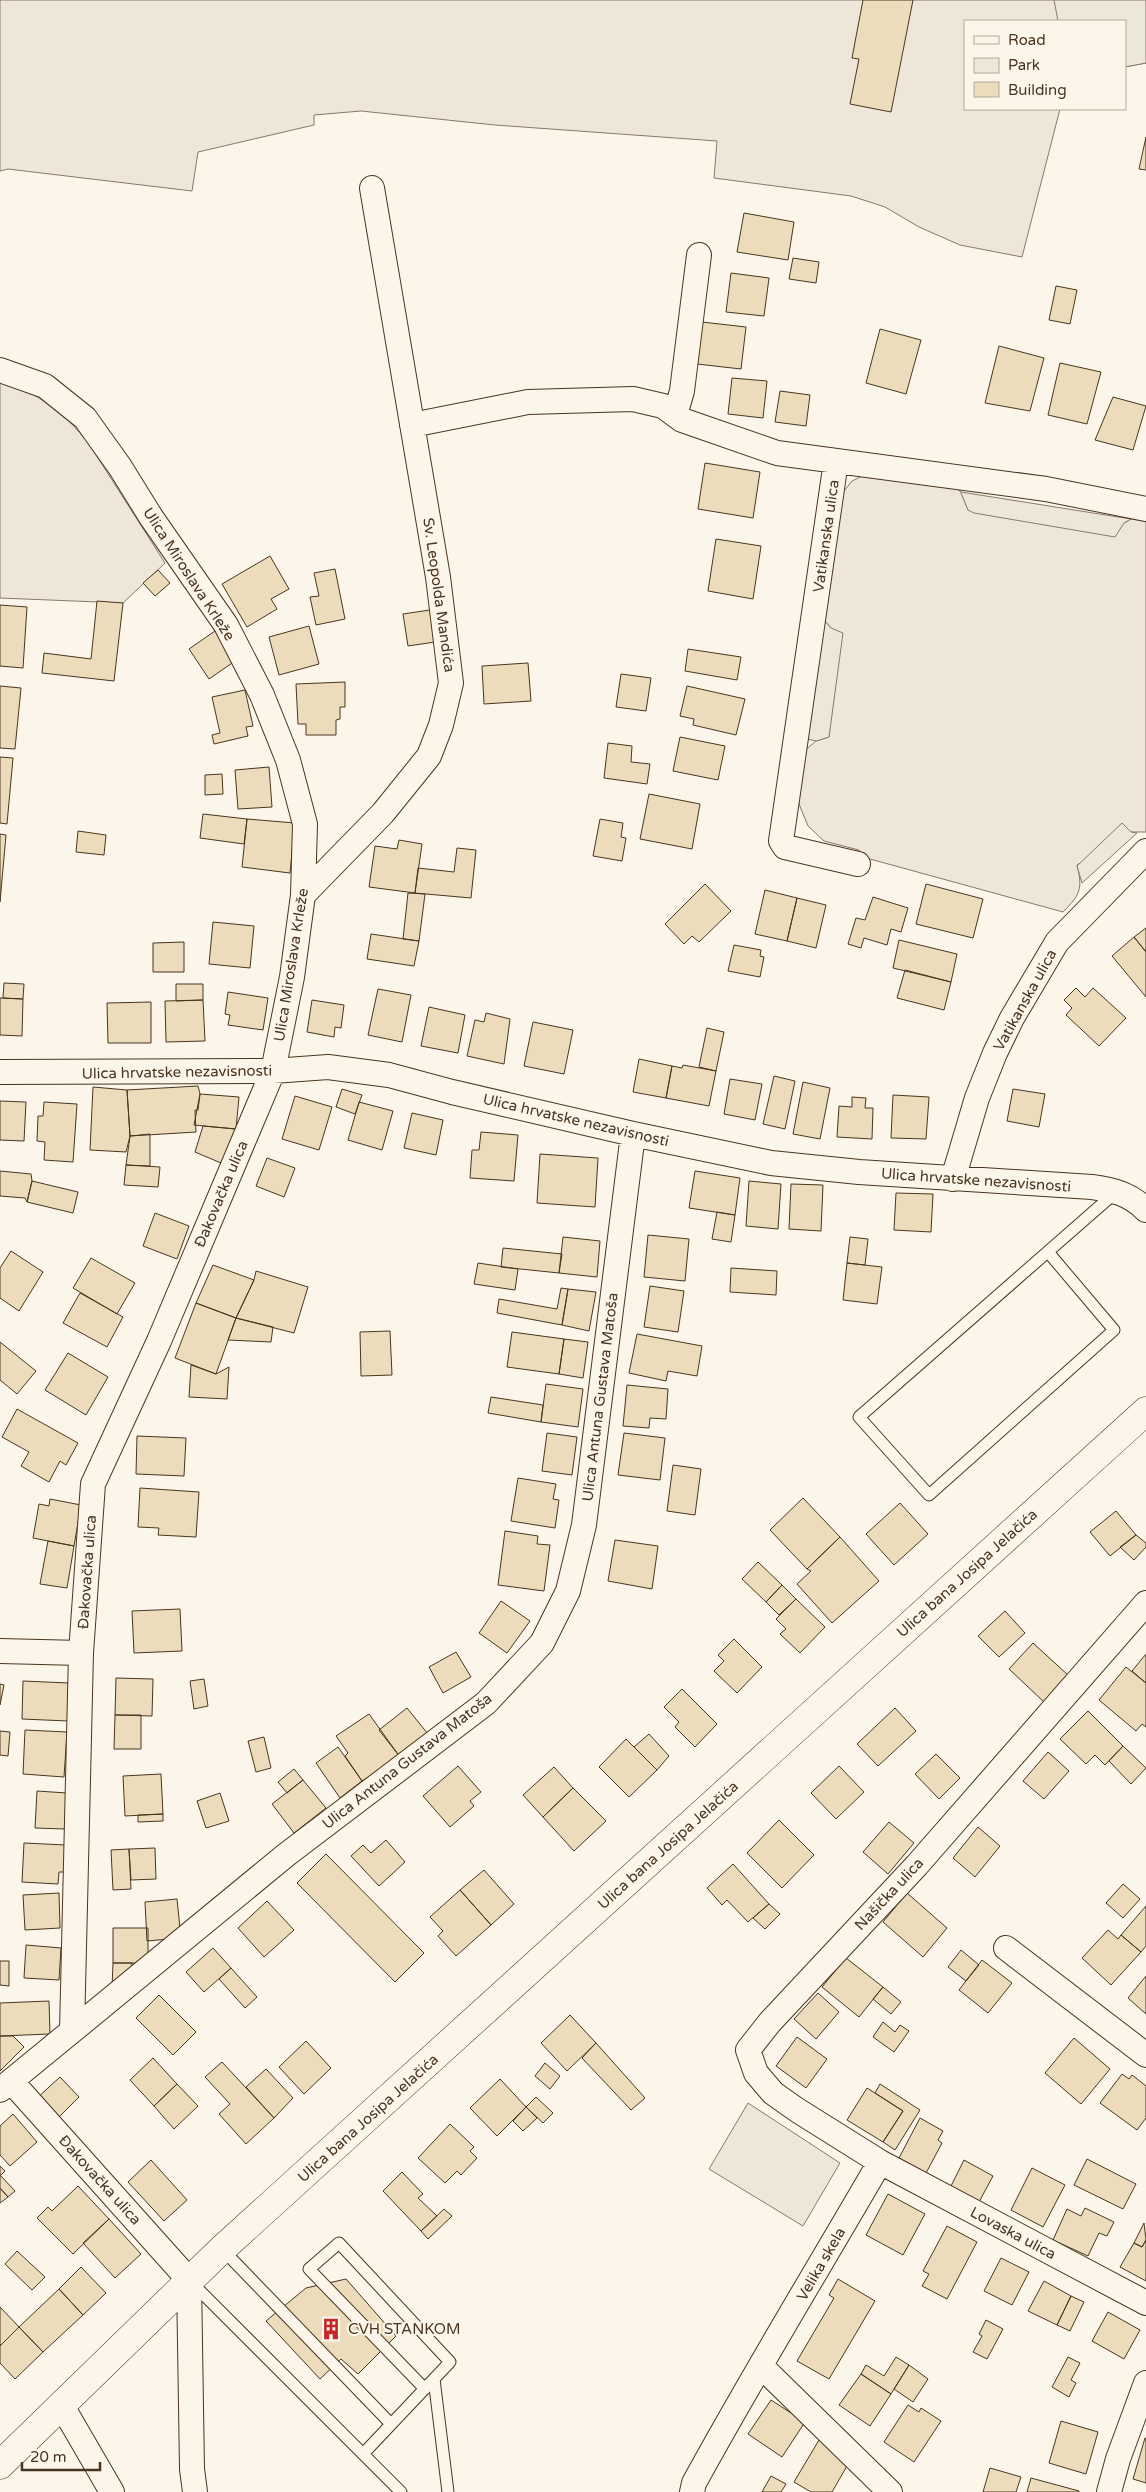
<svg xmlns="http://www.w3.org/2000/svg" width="1146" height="2492" viewBox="0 0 1146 2492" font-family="'Varela Round',sans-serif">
<rect width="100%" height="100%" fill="#fbf6e9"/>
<path fill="#ede6d9" stroke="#887966" d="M0,0H1146V63L1125,67V21H965V109H1060L1022,257L960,245L919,227L885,207L851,196L714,178L717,141L495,125L361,111L314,115V125L198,152L192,191L8,169L0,171Z
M0,382C40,393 64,412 89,444L165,563L123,603L0,598Z
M862,476L954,487L961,492L968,510L1124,523L1131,519L1146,521V832H1131L1077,865C1083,889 1080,895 1063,912L859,856V850L824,841L808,826L799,804L797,789L803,752L816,741L829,737L831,628L824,620L840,496L852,481Z
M748,2103L840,2163L803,2226L709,2169Z"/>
<path fill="#ede7d9" stroke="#887966" d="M1054,0H1146V63L1125,67V21H1058Z
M961,493V492L1131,519L1124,523L1115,537L974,513L968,510Z
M824,620L831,628L843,633L829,737L816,741L807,739Z
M1122,823L1131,832L1137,833L1082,883L1077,866Z"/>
<path fill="#ecdcbc" stroke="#4a3520" d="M863,0H913L891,112L850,104L859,59L852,58Z
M1146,137V170L1139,169Z
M744,213L794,222L788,260L737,252Z
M793,258L819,262L816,283L789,279Z
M731,273L769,278L764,316L726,312Z
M1056,286L1077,290L1070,324L1049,320Z
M702,322L746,327L741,369L697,364Z
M880,329L921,340L906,394L866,383Z
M999,346L1044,358L1030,411L985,403Z
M1060,363L1101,372L1087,424L1048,415Z
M732,378L767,381L763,418L728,414Z
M780,391L810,395L806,426L775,422Z
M1113,397L1146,406L1133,450L1095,440Z
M705,463L760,472L753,518L698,509Z
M716,539L761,546L753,599L708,591Z
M270,556L289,589L271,599L277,609L247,627L222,584Z
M335,569L345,619L316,625L310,597L319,596L314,573Z
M158,570L170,583L155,596L143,583Z
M97,601L123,603L114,681L42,673L44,653L91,659Z
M0,605L27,607L23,668L0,666Z
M430,610L435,642L408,646L403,614Z
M309,626L319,664L279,675L269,637Z
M215,631L235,661L209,679L189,649Z
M688,649L741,657L737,680L685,671Z
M528,663L531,701L484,704L482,666Z
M621,674L651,678L646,711L616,707Z
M345,682V707H340V719L336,720V735H306V724H298L296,684Z
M0,686L21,688L15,749L0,748Z
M687,686L745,699L736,735L693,725L694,719L680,716Z
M245,690L253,726L246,727L248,736L214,744L212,735L220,733L212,697Z
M680,737L725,746L718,780L673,771Z
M608,743L632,746L631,762L650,764L647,784L604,778Z
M0,757L13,758L7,824L0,823Z
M269,767L272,807L238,809L235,770Z
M222,774L223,794L205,795V775Z
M649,794L700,804L692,849L640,839Z
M203,814L247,819L244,844L200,838Z
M247,819L295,823L290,873L242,867Z
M600,819L623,823L621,837L626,838L622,861L593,856Z
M78,831L106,835L104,855L76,852Z
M0,834L6,835L0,902Z
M399,840L422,844L415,893L369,887L375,846L397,849Z
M457,848L476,850L471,898L415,893L418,868L454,872Z
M705,884L731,911L699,942L692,936L684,944L665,924Z
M926,884L983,899L973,938L916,924Z
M765,890L797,898L787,941L755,934Z
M408,893L425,894L419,941L403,939Z
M873,897L908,908L901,932L891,929L887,945L864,938L861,948L848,944L856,918L865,920Z
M797,898L826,905L816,948L787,941Z
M213,922L254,926L250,968L209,964Z
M1146,928V952L1134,937Z
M371,934L419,941L414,966L367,959Z
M1134,937L1146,952V997L1112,956Z
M899,940L957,954L951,982L893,968Z
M184,942V972H153V943Z
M734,945L761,950L760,956L764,957L760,977L728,971Z
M905,970L951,982L944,1010L897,998Z
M4,983L24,984L23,999L3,998Z
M176,984H203V1000L176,1001Z
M1076,988L1085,997L1093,988L1126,1018L1099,1046L1066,1015L1072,1008L1064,1000Z
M378,989L411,995L402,1042L368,1035Z
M228,992L268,998L263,1030L228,1025L230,1015L225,1014Z
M0,998L23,999L22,1036L0,1035Z
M203,1000L205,1041L166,1042L165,1001Z
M312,1000L344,1005L341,1028L335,1027L334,1037L307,1032Z
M151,1002V1043H108L107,1003Z
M429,1007L465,1015L458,1053L421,1046Z
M486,1013L510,1019L504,1064L467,1056L475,1020L484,1022Z
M533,1022L573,1030L564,1074L524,1066Z
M707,1028L724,1032L716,1071L699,1067Z
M639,1059L672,1066L666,1098L633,1092Z
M683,1065L716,1071L709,1106L666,1098L672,1066L682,1068Z
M774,1076L795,1081L785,1129L763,1124Z
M730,1079L762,1084L755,1120L724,1114Z
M803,1082L830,1088L820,1139L793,1134Z
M198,1086L200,1094L198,1110H195L196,1132L130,1136L127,1090Z
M93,1087L127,1090L130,1136L126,1152L90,1150Z
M342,1089L362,1095L355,1114L336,1107Z
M1013,1089L1045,1094L1039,1127L1007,1121Z
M200,1094L239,1097L236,1129L194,1125Z
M893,1095L929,1097L926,1139L891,1138Z
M295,1096L332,1107L319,1150L282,1139Z
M852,1097L866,1098L865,1108H873L872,1139L837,1137L839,1106L852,1107Z
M0,1101L26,1102L24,1141L0,1140Z
M44,1102L77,1104L73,1162L44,1160L45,1142L37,1141L38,1116H43Z
M359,1102L393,1111L382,1150L348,1140Z
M412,1113L443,1120L436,1155L404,1148Z
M203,1126L236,1129V1133L221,1163L195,1152Z
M481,1132L518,1135L514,1181L470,1178L472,1150H479Z
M150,1134V1166L126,1165L130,1136Z
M540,1154L598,1158L595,1207L537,1203Z
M267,1158L295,1168L284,1197L256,1186Z
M126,1165L160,1167L158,1187L124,1185Z
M0,1171L31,1174L32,1181L27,1202L25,1198L0,1196Z
M695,1171L740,1178L735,1215L689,1208Z
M32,1181L78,1192L73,1213L27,1202Z
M749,1181L781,1184L778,1229L746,1226Z
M791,1184L823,1185L821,1231L789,1229Z
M896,1193L933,1194L931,1232L894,1230Z
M717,1212L735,1215L731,1242L712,1239Z
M155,1213L189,1226L177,1259L143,1246Z
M648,1235L689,1239L685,1281L644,1277Z
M563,1237L600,1241L597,1277L559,1273Z
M850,1237L868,1239L865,1265L847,1263Z
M503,1248L562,1254L559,1273L501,1267Z
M11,1251L43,1272L19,1311L0,1298V1268Z
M91,1258L135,1283L117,1314L73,1288Z
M478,1263L518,1269L515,1290L474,1284Z
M847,1263L882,1267L877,1304L843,1300Z
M213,1265L254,1280L236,1318L196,1303Z
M731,1268L777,1271L776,1295L730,1292Z
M256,1271L308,1287L294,1333L236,1318L254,1280Z
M650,1286L684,1291L678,1332L644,1327Z
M561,1288L568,1289L562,1325L497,1313L499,1299L557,1309Z
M568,1289L596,1292L589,1331L562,1325Z
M80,1293L123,1317L107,1347L63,1323Z
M196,1303L236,1318L216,1374L175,1358Z
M236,1318L273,1327L271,1342L228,1340Z
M390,1331L392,1375L361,1376L360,1332Z
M512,1332L564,1339L559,1374L507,1367Z
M637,1334L702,1346L697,1376L668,1371L666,1381L629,1373Z
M564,1339L588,1342L583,1378L559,1374Z
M0,1342L36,1371L17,1394L0,1380Z
M68,1353L108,1377L86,1415L45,1390Z
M191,1365L216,1374L229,1367L227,1399L189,1397Z
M546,1384L583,1389L578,1427L541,1422Z
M627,1385L668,1389L666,1419L650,1418L649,1428L623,1426Z
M491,1397L543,1405L541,1422L488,1413Z
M17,1409L78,1443L66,1465L60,1461L49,1482L21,1466L29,1452L2,1437Z
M547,1433L577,1437L572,1475L542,1471Z
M624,1433L665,1438L660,1480L618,1475Z
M137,1436L186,1438L184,1476L136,1474Z
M673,1465L701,1469L695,1515L667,1511Z
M518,1478L556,1484L553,1499L559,1500L555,1528L511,1521Z
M140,1488L199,1492L196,1537L158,1535L159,1528L138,1527Z
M803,1498L840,1537L807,1569L770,1530Z
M50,1499L81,1505L74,1546L33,1538L39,1504L49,1506Z
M900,1503L928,1534L894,1565L866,1534Z
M1116,1511L1136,1535L1110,1556L1090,1532Z
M505,1531L538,1536L537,1544L550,1545L544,1591L498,1585Z
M1136,1535L1146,1543V1547L1134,1560L1120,1547Z
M840,1537L879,1581L832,1623L797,1584L811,1571L807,1569Z
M615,1540L658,1546L652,1589L608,1581Z
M48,1541L74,1546L67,1588L40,1584Z
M758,1562L782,1585L766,1602L742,1579Z
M782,1585L796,1599L779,1615L766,1602Z
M796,1599L825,1627L800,1653L780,1634L786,1629L776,1619Z
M501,1601L530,1621L507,1653L479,1633Z
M180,1609L182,1651L134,1653L132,1611Z
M1005,1611L1025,1633L999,1657L978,1636Z
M734,1639L762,1667L737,1693L714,1671L724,1661L718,1655Z
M1033,1643L1069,1676L1044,1702L1009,1669Z
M456,1652L471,1677L443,1693L429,1667Z
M1146,1654V1683L1132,1671Z
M1126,1667L1146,1683V1727L1142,1724L1136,1731L1099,1700Z
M116,1678L153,1679L152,1716L115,1715Z
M204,1679L208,1706L194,1709L190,1681Z
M23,1681L69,1683L68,1721L22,1719Z
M0,1684L4,1685L0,1705Z
M682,1689L717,1724L695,1747L675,1727L679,1722L664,1707Z
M407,1708L428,1734L400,1757L379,1730Z
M895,1708L916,1731L878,1766L857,1744Z
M1088,1711L1123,1746L1105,1765L1095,1755L1086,1764L1060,1739Z
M369,1714L400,1757L362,1781L345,1756L348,1753L336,1736Z
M115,1715H141V1749H114Z
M25,1730L67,1732L64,1777L23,1774Z
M0,1731L10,1732L8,1756L0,1755Z
M649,1734L669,1756L657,1770L634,1747Z
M264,1737L271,1768L256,1772L248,1741Z
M626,1739L657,1770L629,1797L599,1767Z
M1123,1746L1146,1768L1131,1784L1109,1761Z
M338,1747L362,1781L340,1798L316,1763Z
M1048,1752L1069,1771L1044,1799L1023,1781Z
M936,1754L960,1778L939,1799L915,1774Z
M458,1766L481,1792L470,1801L474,1806L450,1827L423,1796Z
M839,1766L864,1792L836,1819L811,1793Z
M554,1767L573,1788L543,1817L523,1795Z
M294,1769L303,1780L287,1793L278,1782Z
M161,1774L163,1814L125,1816L123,1776Z
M303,1780L326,1808L294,1833L272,1804Z
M573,1788L606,1821L574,1851L543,1817Z
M37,1791L67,1793L65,1829L35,1828Z
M220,1793L229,1821L206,1828L197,1801Z
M163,1814V1821L138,1822V1815Z
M779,1820L814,1855L782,1888L747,1853Z
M889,1822L914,1843L888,1874L863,1852Z
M978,1827L1000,1846L975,1877L953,1858Z
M386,1840L405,1862L379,1886L351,1856L363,1845L371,1853Z
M24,1843L66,1845L65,1872H59L58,1884L22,1882Z
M155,1848L156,1879L131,1880L129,1849Z
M129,1849L131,1889L113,1890L111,1850Z
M326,1854L424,1953L395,1982L297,1883Z
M733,1864L769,1904L748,1922L727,1900L722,1905L707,1888Z
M484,1870L514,1904L491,1925L460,1890Z
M1123,1884L1140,1899L1123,1918L1106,1903Z
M460,1890L491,1925L456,1956L438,1936L443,1931L430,1917Z
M59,1893L60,1928L25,1930L23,1895Z
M907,1893L947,1928L923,1957L883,1922Z
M177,1899L181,1938L147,1941L145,1902Z
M267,1901L294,1930L264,1957L238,1928Z
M769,1904L780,1914L765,1929L753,1918Z
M1146,1906V1946L1141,1952L1121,1935Z
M113,1928H148V1963H113Z
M1108,1930L1118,1939L1121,1935L1141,1952L1111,1985L1082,1958Z
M26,1945L61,1948L59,1980L24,1978Z
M213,1948L231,1968L204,1992L186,1972Z
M961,1950L979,1965L966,1981L948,1967Z
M846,1958L883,1987L859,2017L822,1987Z
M982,1960L1012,1983L988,2013L959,1990Z
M0,1961H9V1986L0,1985Z
M113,1963H132V1980L112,1988Z
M231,1968L257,1997L245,2008L219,1979Z
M1146,1976V2014L1128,1998Z
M883,1987L901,2002L891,2014L873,1999Z
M818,1993L839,2012L816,2039L794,2019Z
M159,1995L196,2032L173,2055L136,2018Z
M49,2001L50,2034L0,2036V2003Z
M570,2015L596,2043L567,2071L541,2043Z
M883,2022L895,2032L900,2025L909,2031L894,2052L873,2037Z
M0,2036H13L24,2047L0,2071Z
M797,2037L827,2059L806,2088L776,2066Z
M1074,2038L1110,2069L1081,2104L1045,2073Z
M306,2041L331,2068L304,2094L279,2067Z
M596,2043L645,2098L631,2110L582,2058Z
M153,2058L177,2084L154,2106L130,2080Z
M222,2062L274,2118L246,2144L219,2114L230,2104L205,2077Z
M545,2063L560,2076L550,2089L535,2076Z
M266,2069L293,2098L274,2118L246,2087Z
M1122,2074L1129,2079L1132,2075L1146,2086V2118L1137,2130L1100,2103Z
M60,2077L79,2097L56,2120L36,2099Z
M500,2079L526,2107L497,2136L470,2108Z
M177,2084L198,2106L174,2129L154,2106Z
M880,2084L920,2110L895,2150L883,2142L903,2111L875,2093Z
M867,2088L903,2111L883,2142L847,2120Z
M536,2097L553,2113L543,2123L526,2107Z
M526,2107L537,2118L523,2131L513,2121Z
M13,2114L37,2142L10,2166L0,2155V2126Z
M920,2118L943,2131L938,2140L942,2143L926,2173L899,2158Z
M450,2124L474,2147L470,2151L477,2158L461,2175L457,2171L445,2183L418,2158Z
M1087,2159L1136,2184L1123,2209L1074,2185Z
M151,2160L187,2200L164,2221L128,2182Z
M964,2160L993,2176L979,2202L951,2186Z
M0,2166L5,2171L0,2176Z
M1032,2168L1065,2185L1043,2227L1011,2210Z
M402,2172L423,2194L418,2198L437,2216L421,2231L383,2191Z
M0,2175L15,2191L8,2197L0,2188Z
M78,2186L109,2219L73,2254L37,2218L48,2207L52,2211Z
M0,2188L8,2197L0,2203Z
M888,2194L925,2214L903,2255L866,2235Z
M1085,2208L1114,2222L1107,2236L1099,2233L1088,2256L1053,2240L1067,2209L1081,2216Z
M444,2209L452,2216L428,2239L421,2231Z
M109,2219L141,2254L115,2278L83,2243Z
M1144,2223L1146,2240L1142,2247L1134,2243Z
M947,2226L977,2242L947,2299L922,2286L929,2274L923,2271Z
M1146,2240V2281L1120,2267L1134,2243L1142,2247Z
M17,2251L45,2277L32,2290L5,2264Z
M1001,2258L1029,2272L1012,2305L984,2291Z
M81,2267L106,2293L83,2315L59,2289Z
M346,2279L396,2336L358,2374L341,2359L320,2379L266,2321L306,2288Z
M838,2279L875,2301L829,2379L797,2361L834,2298L829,2295Z
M1044,2281L1071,2296L1057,2325L1028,2311Z
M59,2289L83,2315L43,2352L19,2327Z
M1071,2296L1084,2302L1070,2331L1057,2325Z
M0,2307L19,2327L1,2345H0Z
M1108,2312L1140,2330L1124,2359L1092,2341Z
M986,2320L1003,2329L987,2359L973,2352L982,2336L979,2334Z
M19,2327L43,2352L15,2379L0,2363V2346Z
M896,2357L909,2365L891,2394L861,2374L866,2365L884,2376Z
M1068,2357L1080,2363L1071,2380L1076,2383L1069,2397L1052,2387Z
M909,2365L928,2379L913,2402L894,2389Z
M861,2374L891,2394L870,2426L839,2405Z
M771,2400L805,2422L782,2457L748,2434Z
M908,2405L919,2412L921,2408L941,2421L914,2462L884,2442Z
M1061,2421L1098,2432L1086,2474L1049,2463Z
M1145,2438H1146V2483L1133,2479Z
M819,2440L851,2459L832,2492H811L794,2482Z
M990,2468L1021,2477L1016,2492H983Z
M771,2476L786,2484L781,2492H762Z
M1031,2478L1079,2491V2492H1027Z"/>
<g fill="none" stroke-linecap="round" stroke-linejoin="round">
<g stroke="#4a3520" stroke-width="13">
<path id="service" d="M1048,1252L1114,1330L929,1495L859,1417L1116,1192
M222,2249L391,2424
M190,2281L401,2492
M434,2379L448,2492
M363,2454L450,2362L339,2243L309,2269L425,2389"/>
</g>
<g stroke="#4a3520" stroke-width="26">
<path id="minor" d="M0,370L45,386L85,418L120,467L151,517L226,625L262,695L288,760L305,824L303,895L292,977L273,1071L159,1341L93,1484L81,1653L72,2031L0,2090
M675,415L682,391L699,255
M412,425L528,402L633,399L663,406L682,420L777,453L1046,489L1146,509
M836,461L781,841L785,847L858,864
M303,895L383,813L429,756L441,725L451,683L438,577L372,188
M0,1072L273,1071L328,1067L389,1075L452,1092L633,1134L771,1163L859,1172L1092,1187C1114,1190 1130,1194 1146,1210
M953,1179L977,1098L995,1053L1012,1018L1057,942L1146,851
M1146,1603L917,1865L770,2022L748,2050L756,2073L773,2093L797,2110L880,2162L1146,2303
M0,1651L81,1653
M1006,1948L1146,2055
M72,2031L286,1855L486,1703L542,1643L568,1591L584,1525L633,1134
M11,2081L189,2280L192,2469L195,2492
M762,2367L890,2492
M62,2406L112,2492
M692,2492L694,2483C753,2375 818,2269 880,2162
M1109,2492L1118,2459L1146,2383"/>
</g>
<g stroke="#4a3520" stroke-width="29">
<path id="primary" d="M0,2465L222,2249L1146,1411"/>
</g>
<use href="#service" stroke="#fbf6e9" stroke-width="11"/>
<use href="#minor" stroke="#fbf6e9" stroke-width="24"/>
<use href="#primary" stroke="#fbf6e9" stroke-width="28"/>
</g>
<defs>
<g id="building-bare" transform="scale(1.725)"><path d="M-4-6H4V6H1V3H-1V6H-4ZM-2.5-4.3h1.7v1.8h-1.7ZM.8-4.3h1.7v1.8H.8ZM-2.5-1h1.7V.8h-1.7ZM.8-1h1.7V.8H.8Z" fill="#c62828" stroke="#fbf6e9" stroke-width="2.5" paint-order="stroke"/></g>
</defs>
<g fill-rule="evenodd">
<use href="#building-bare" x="331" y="2329"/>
</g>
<g text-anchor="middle" stroke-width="4" stroke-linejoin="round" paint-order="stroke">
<g font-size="15" fill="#4a3520" stroke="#fbf6e9">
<text transform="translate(826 536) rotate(-82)" y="5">Vatikanska ulica</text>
<text transform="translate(189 574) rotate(57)" y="5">Ulica Miroslava Krleže</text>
<text transform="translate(439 595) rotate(82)" y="5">Sv. Leopolda Mandića</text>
<text transform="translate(291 965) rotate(-81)" y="5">Ulica Miroslava Krleže</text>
<text transform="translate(1025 1000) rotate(-61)" y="5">Vatikanska ulica</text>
<text transform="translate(177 1072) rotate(-1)" y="5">Ulica hrvatske nezavisnosti</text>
<text transform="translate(576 1120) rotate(13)" y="5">Ulica hrvatske nezavisnosti</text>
<text transform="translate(976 1180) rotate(4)" y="5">Ulica hrvatske nezavisnosti</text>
<text transform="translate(221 1194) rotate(-67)" y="5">Đakovačka ulica</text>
<text transform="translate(600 1397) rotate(-83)" y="5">Ulica Antuna Gustava Matoša</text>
<text transform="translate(87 1572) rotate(-86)" y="5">Đakovačka ulica</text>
<text transform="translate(967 1573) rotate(-42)" y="5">Ulica bana Josipa Jelačića</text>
<text transform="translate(407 1761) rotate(-38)" y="5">Ulica Antuna Gustava Matoša</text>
<text transform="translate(668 1845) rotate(-42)" y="5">Ulica bana Josipa Jelačića</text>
<text transform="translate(889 1894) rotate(-47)" y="5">Našička ulica</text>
<text transform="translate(368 2118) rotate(-42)" y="5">Ulica bana Josipa Jelačića</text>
<text transform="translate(100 2180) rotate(48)" y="5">Đakovačka ulica</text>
<text transform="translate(1013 2233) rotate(28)" y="5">Lovaska ulica</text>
<text transform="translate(821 2264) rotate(-60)" y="5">Velika skela</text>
</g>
<g font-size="15" fill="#4a3520" stroke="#fbf6e9" text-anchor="start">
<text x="348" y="2334">CVH STANKOM</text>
</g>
</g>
<rect x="964" y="20" width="162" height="90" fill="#fbf6e9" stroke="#b4a999"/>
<rect x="974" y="36" width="25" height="8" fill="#fbf6e9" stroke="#b4a999"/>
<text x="1008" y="45" font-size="15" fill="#4a3520">Road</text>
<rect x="974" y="58" width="25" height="15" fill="#ede6d9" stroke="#b4a999"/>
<text x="1008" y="70" font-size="15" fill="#4a3520">Park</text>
<rect x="974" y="82" width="25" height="15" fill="#ecdcbc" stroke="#b4a999"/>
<text x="1008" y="95" font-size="15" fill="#4a3520">Building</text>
<path d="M22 2462v8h78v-8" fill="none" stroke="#4a3520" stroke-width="2.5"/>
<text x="30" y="2462" font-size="15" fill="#4a3520" stroke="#fbf6e9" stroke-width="4" paint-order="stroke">20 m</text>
</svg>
